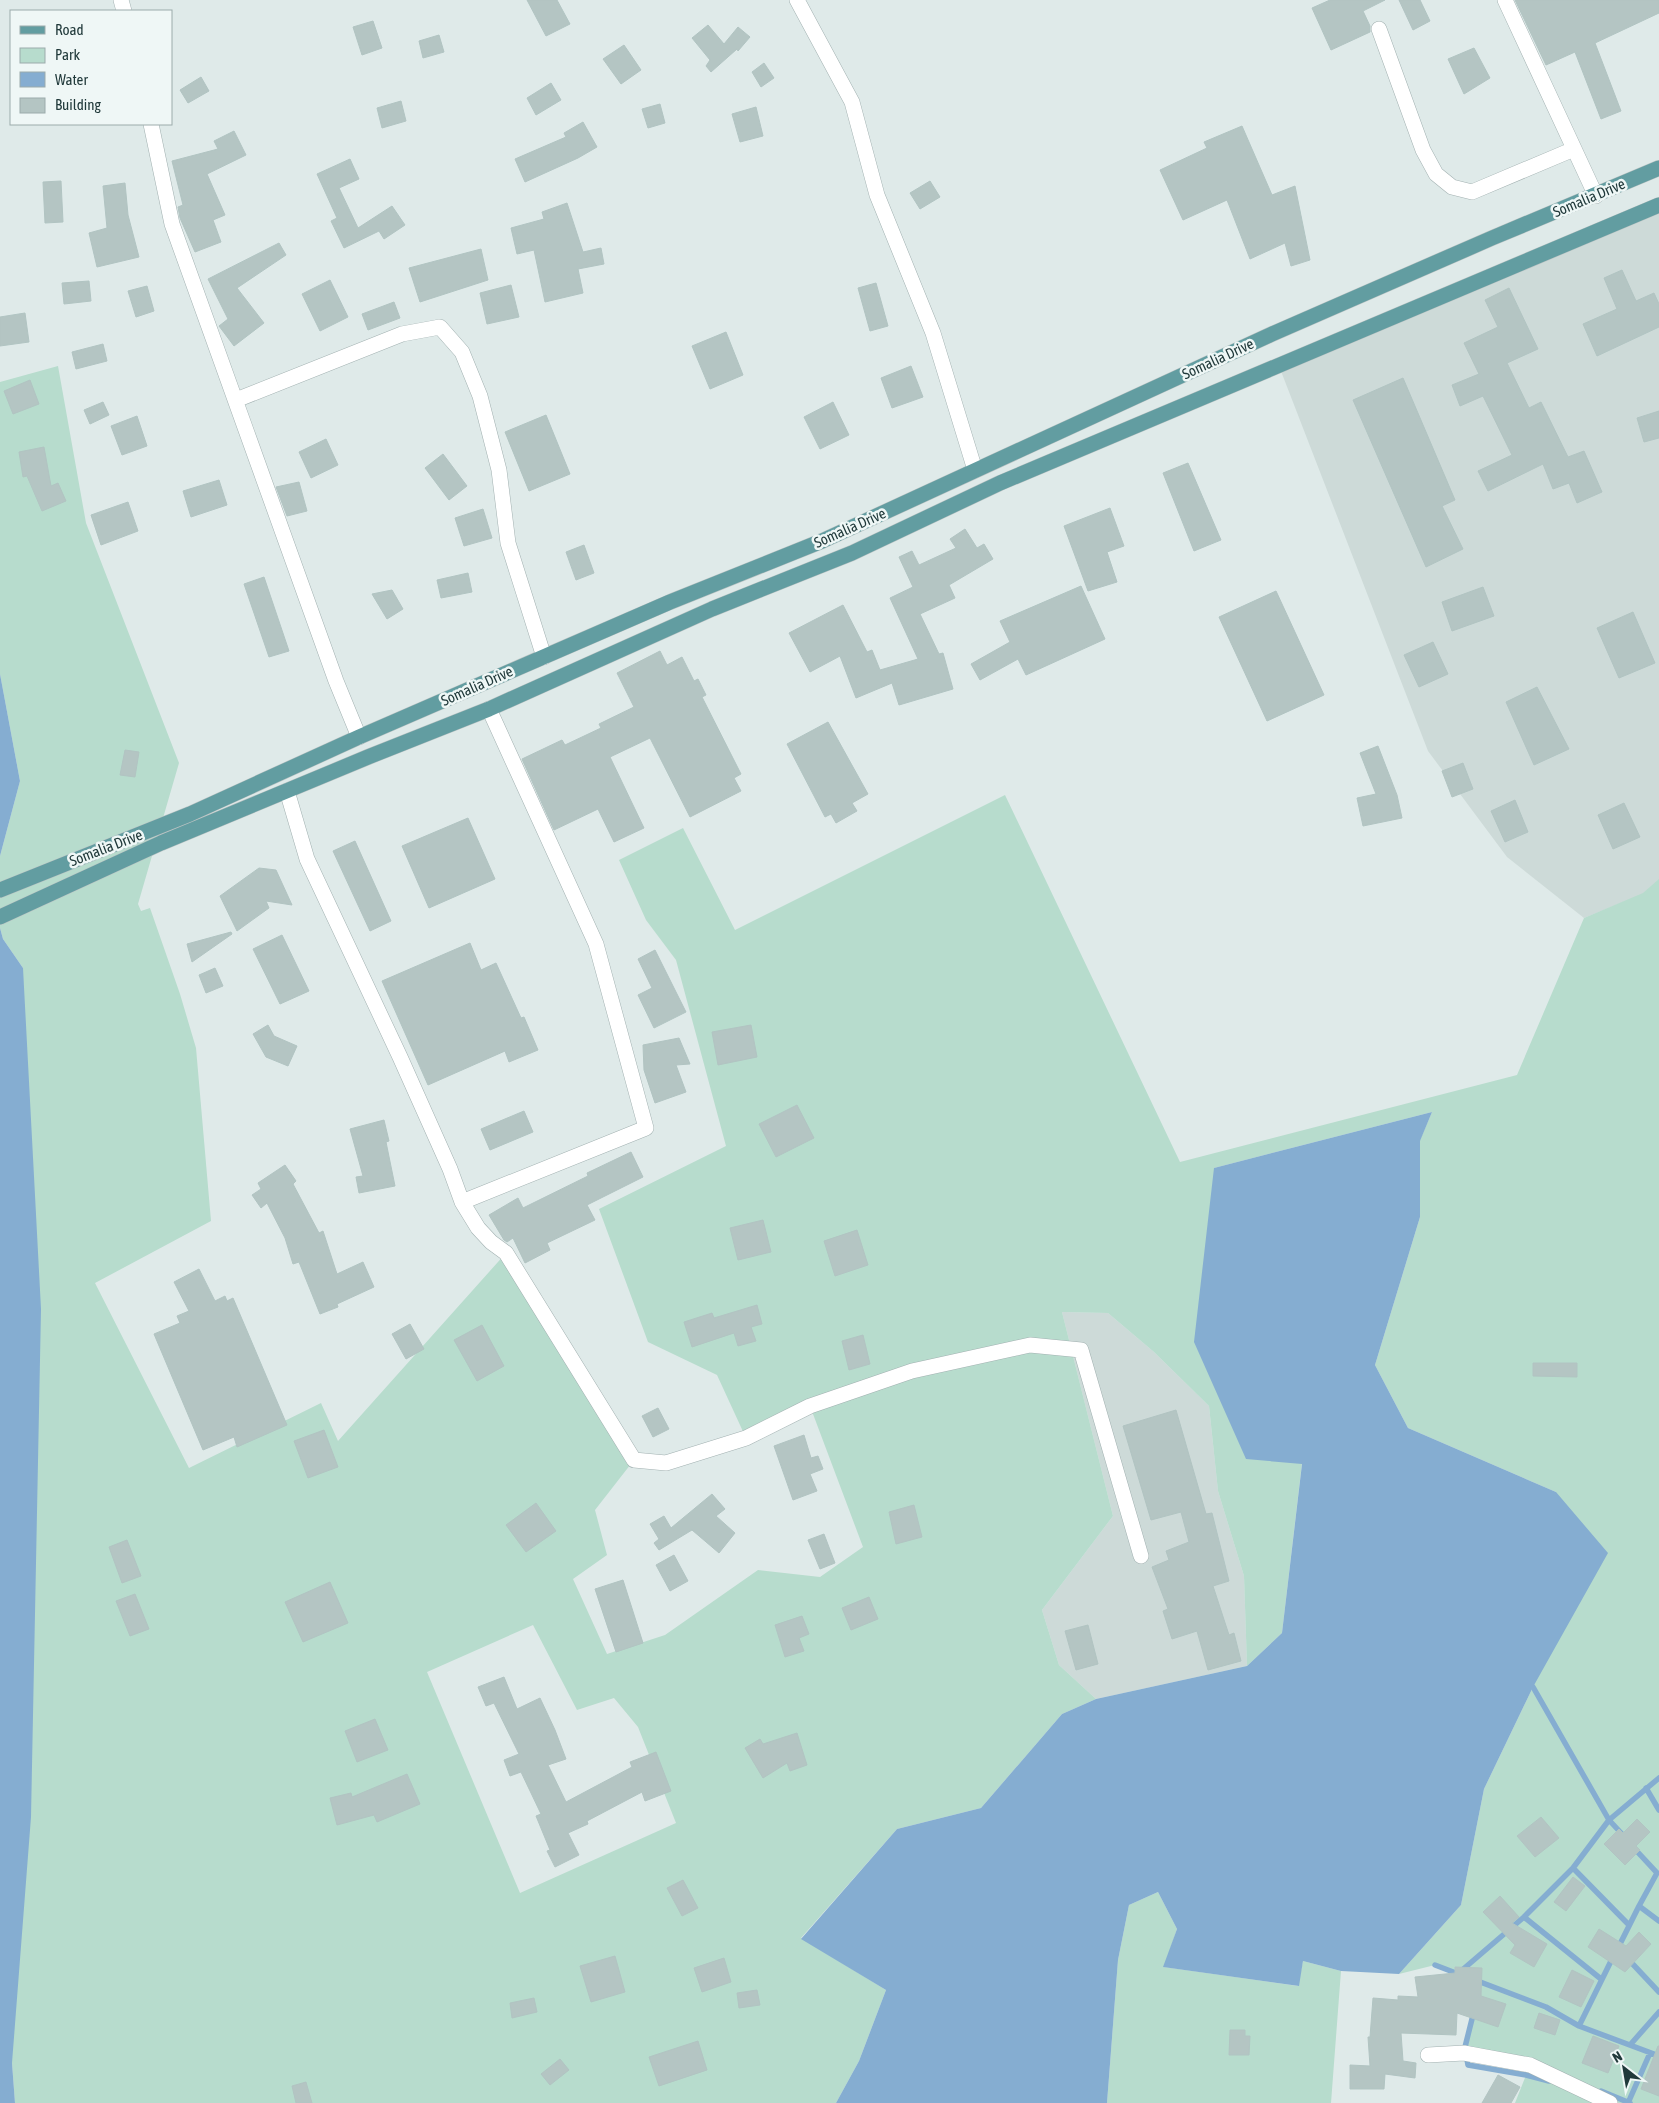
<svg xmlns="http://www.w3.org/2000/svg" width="1659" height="2103" viewBox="0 0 1659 2103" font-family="'Asap Condensed',sans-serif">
<rect width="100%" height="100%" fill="#dfeae9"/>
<path fill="#cddad8" d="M1659,206V1065L1643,894L1584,918L1507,857L1428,751L1279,366Z
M1062,1312L1108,1313L1154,1352L1209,1406L1218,1491L1244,1576L1247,1666L1096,1699L1059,1665L1042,1610L1113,1516Z"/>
<path fill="#b7dccd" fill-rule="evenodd" d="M58,366L86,523L179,763L138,904L141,911L150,908L180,994L196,1048L211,1221L95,1283L189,1468L321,1403L338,1441L506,1253L634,1460L595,1510L607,1555L573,1579L607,1654L665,1635L758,1570L820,1577L863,1547L810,1406L746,1438L717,1375L648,1342L599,1209L726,1146L676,960L646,920L619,860L683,828L735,930L1005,795L1180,1162L1517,1075L1584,918L1643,893L1659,879V2103H1515L1530,2065L1464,2053L1481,1983L1435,1965L1399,1974L1461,1905L1484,1789L1533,1687L1556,1492L1408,1428L1375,1365L1420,1217V1140L1432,1112L1214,1168L1302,1463L1282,1633L1247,1666L1244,1576L1218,1491L1209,1406L1154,1352L1108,1313L1062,1312L1113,1516L1042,1610L1059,1665L1096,1699L1062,1714L981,1808L897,1829L801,1938L886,1990L859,2061L836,2103H15L12,2063L23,968L3,939L0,928V856L20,781L0,674V382ZM533,1625L577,1710L614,1698L638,1727L676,1823L520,1893L427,1672Z
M1158,1892L1177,1929L1164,1967L1298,1986L1303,1961L1341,1971L1331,2103H1107L1118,1960L1129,1905Z"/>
<path fill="#85add1" d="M0,674L20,781L0,856Z
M0,928L3,939L23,968L41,1309L31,1817L12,2063L15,2103H0Z
M1432,1112L1420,1141V1217L1375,1365L1408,1428L1556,1492L1608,1553L1533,1687L1484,1789L1461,1905L1399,1974L1341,1971L1303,1961L1299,1986L1163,1967L1177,1929L1158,1892L1129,1905L1118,1960L1107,2103H836L859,2061L886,1990L801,1939L897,1829L981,1808L1062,1714L1096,1699L1247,1666L1282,1633L1302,1464L1246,1459L1194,1342L1214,1168Z"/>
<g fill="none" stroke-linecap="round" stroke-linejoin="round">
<path stroke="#85add1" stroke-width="5.5" d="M1646,1788L1659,1810
M1622,1834L1609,1820L1659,1778
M1633,1847L1657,1873L1639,1906
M1573,1868L1629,1925
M1524,1917L1601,1979
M1618,1948L1639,1906L1659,1921
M1628,1959L1659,1992
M1435,1965L1461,1975
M1461,1971L1524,1917L1573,1868L1609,1820L1533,1687
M1475,1980L1546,2007L1579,2026L1659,2056
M1579,2026L1613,1957
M1630,2045L1659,2012
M1471,2049L1465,2047L1474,2011
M1466,2054L1468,2065L1526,2075L1549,2081
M1601,2091L1630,2103
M1628,2103L1650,2053"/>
</g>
<path fill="#b4c5c3" stroke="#b1c4c2" d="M527,0H557L570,24L546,36Z
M1330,0H1385L1363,11L1370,26V32L1331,50L1312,8Z
M1399,0H1420L1430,21L1413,30Z
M1515,0H1659V13L1595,43L1621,111L1601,119L1575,52L1546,65Z
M373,21L382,48L362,55L353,27Z
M708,25L724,44L738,27L750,37L738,51L737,49L711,72L706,66L710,60L692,38Z
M439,35L444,52L423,58L419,41Z
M624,45L641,70L621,84L603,59Z
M1474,48L1490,78L1464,94L1448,59Z
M764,63L774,78L761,87L752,72Z
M201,77L209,91L188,103L180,90Z
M551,83L561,100L536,115L527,98Z
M401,101L406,121L382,128L377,108Z
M660,104L665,123L648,128L642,109Z
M756,107L763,136L740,142L732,114Z
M583,122L597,147L578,158L525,182L515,159L566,137L564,133Z
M1242,126L1272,195L1295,186L1310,260L1291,266L1285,243L1250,259L1227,200L1183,220L1160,170L1207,148L1204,142Z
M234,131L246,155L207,174L225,215L213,220L221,242L195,252L180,218L178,207L183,205L172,161L218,149L214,141Z
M350,159L359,179L339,188L358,228L392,206L405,225L384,239L379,231L344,248L331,221L337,218L317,174Z
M61,181L63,222L45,223L43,182Z
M930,181L940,197L920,209L910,193Z
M125,183L128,215L139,257L97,267L89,233L107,228L103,186Z
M567,203L583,252L601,248L604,264L578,269L583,293L545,302L534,250L517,254L511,228L544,219L542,212Z
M279,243L286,255L237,288L264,323L234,346L219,326L228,319L208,279Z
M481,249L488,280L420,302L409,268Z
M1622,270L1636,301L1654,293L1659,304V327L1597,356L1583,324L1617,309L1604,278Z
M330,280L348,317L320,331L302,294Z
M89,281L91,301L64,304L62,283Z
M876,283L888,326L870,331L858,288Z
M511,285L519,317L487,324L480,293Z
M147,286L154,311L136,317L128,291Z
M1509,288L1538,349L1507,363L1529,408L1541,402L1568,457L1584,451L1602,492L1577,503L1569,483L1553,489L1543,464L1488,491L1478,471L1512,455L1483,396L1460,406L1452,385L1479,374L1464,343L1498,327L1485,300Z
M394,302L400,318L368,330L362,314Z
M25,313L29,342L0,346V317Z
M726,332L743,375L710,389L692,346Z
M103,344L107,361L76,369L72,352Z
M911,366L923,397L892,408L881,378Z
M1403,378L1455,500L1442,506L1463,549L1426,567L1353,400Z
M30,380L39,404L13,414L4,391Z
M103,402L109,415L90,424L84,410Z
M833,402L849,435L820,449L804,417Z
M1659,411V438L1644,442L1637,418Z
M546,415L570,474L529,491L505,432Z
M137,416L147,446L122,455L111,426Z
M326,439L338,465L311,478L299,452Z
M44,447L51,486L58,483L66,501L42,511L27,476L23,477L19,452Z
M443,454L467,486L449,500L425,468Z
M1188,463L1221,540L1194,551L1163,473Z
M219,480L227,505L191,517L183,491Z
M299,482L307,511L287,516L276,487Z
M128,502L138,531L101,545L91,515Z
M1110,508L1124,546L1107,552L1117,582L1088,591L1064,526Z
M483,509L492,538L464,546L455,518Z
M965,529L977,548L984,544L993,559L949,585L955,598L920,614L939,654L943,653L953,689L899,705L892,683L856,698L840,656L810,672L789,633L843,605L867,652L872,650L880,670L918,659L890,598L913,587L899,557L912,551L919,565L956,548L950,539Z
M584,545L594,573L576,580L566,552Z
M468,573L472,592L441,598L437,580Z
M264,577L289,651L269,657L244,584Z
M1081,586L1105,639L1026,675L1018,659L980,680L971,664L1010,642L1000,621Z
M1483,587L1494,616L1452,631L1442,602Z
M392,590L403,609L387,619L372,594Z
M1276,591L1324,695L1267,721L1219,617Z
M1633,612L1655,663L1619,678L1597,628Z
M1433,642L1448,674L1419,687L1404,655Z
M660,651L667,665L682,657L694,681L698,679L706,695L702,697L741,774L734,778L741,791L690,817L650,738L610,757L644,828L614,842L598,809L554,830L522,759L562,740L565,745L601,728L599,724L634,707L617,673Z
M1537,687L1569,749L1534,765L1506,702Z
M828,722L868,794L852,803L857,811L836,823L831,814L825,817L787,744Z
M1378,746L1397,795L1402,818L1363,826L1357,798L1376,794L1360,753Z
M125,750L139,752L135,777L120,775Z
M1463,763L1473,789L1452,797L1442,771Z
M1515,800L1528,832L1505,842L1491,811Z
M1624,803L1640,837L1613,849L1598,815Z
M468,818L495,879L429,908L402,846Z
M355,841L391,921L370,931L333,851Z
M259,868L276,870L292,905L266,901L269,908L237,931L220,896Z
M231,932L232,934L192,962L187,944Z
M282,935L309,991L280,1004L253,949Z
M470,943L481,970L496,963L521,1018L524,1017L538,1050L509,1062L505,1051L428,1085L382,981Z
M655,950L686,1012L654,1028L638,995L652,988L638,959Z
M215,968L223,986L206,993L199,975Z
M268,1025L274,1036L297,1046L288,1066L266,1057L253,1034Z
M751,1025L757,1057L718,1065L712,1032Z
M679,1038L690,1064L676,1065L686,1092L655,1103L644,1070L643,1045Z
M797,1105L814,1138L776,1157L759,1124Z
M524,1111L533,1132L490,1150L481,1129Z
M384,1120L389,1141L386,1142L395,1186L359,1193L356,1177L363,1176L350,1129Z
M631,1152L643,1177L587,1205L595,1220L547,1243L550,1250L525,1263L513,1238L507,1242L504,1240L489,1215L518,1198L523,1208L588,1176L587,1173Z
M285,1165L296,1181L293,1184L319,1233L323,1231L337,1274L363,1262L374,1287L337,1304L338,1307L320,1314L299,1262L293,1264L285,1238L267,1203L261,1208L252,1195L261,1189L258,1183Z
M763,1220L771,1252L738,1260L730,1228Z
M857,1230L868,1265L835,1276L824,1241Z
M199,1269L215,1301L225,1296L227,1301L233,1298L287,1425L237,1447L234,1437L203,1450L154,1334L180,1323L177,1316L189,1311L174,1282Z
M757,1305L762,1324L751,1327L756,1341L738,1346L734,1333L692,1347L684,1322L712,1313L714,1318Z
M410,1324L424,1349L406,1359L392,1334Z
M482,1325L504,1366L477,1381L454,1340Z
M863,1335L870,1364L849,1370L842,1341Z
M1533,1363H1577V1377L1533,1376Z
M658,1408L669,1429L653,1437L642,1416Z
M1176,1410L1206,1514L1212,1513L1229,1581L1213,1586L1229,1635L1234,1633L1241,1661L1208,1670L1197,1631L1172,1639L1163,1611L1168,1609L1152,1567L1169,1560L1166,1551L1189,1542L1181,1512L1151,1520L1123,1426Z
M324,1430L338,1467L308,1478L294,1441Z
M804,1435L811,1458L818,1456L823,1469L810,1474L817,1491L793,1500L774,1446Z
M712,1494L725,1509L716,1516L735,1533L719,1553L692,1530L659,1550L654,1543L659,1539L650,1524L664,1516L671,1528Z
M536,1503L556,1531L526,1552L506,1525Z
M914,1505L922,1537L896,1544L889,1512Z
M824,1534L835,1563L820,1569L808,1540Z
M127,1540L141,1576L122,1583L109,1547Z
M674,1555L688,1581L670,1591L656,1565Z
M623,1580L643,1643L616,1652L595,1589Z
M330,1582L348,1623L303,1642L285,1602Z
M135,1594L149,1629L130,1636L116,1601Z
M869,1597L878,1619L851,1630L842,1608Z
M802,1616L809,1634L799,1638L804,1651L785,1657L775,1625Z
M1088,1625L1098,1664L1076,1670L1065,1631Z
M504,1677L517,1709L540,1698L555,1730L566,1759L548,1765L566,1802L632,1767L630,1762L656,1752L671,1791L645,1801L642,1792L587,1821L588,1824L568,1833L579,1855L555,1867L547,1851L550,1850L536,1816L541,1814L521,1772L510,1776L504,1760L519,1754L494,1703L486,1706L478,1687Z
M375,1719L388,1750L357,1762L345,1731Z
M797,1733L807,1765L790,1771L787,1763L763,1778L745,1748L760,1739L763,1744Z
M407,1774L420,1804L377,1822L374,1815L337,1825L330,1798L351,1793L352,1797Z
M1541,1817L1559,1838L1535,1857L1517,1836Z
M1637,1819L1650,1832L1636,1846L1640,1850L1625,1865L1604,1844L1619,1829L1623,1833Z
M1573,1877L1585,1886L1566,1911L1554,1902Z
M683,1880L698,1908L682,1916L667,1888Z
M1500,1896L1519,1917L1512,1923L1547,1944L1534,1967L1510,1953L1515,1945L1483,1912Z
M1599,1929L1626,1946L1639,1932L1651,1944L1625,1972L1588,1947Z
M615,1956L625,1992L591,2002L580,1966Z
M724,1958L731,1982L702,1992L694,1968Z
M1455,1967L1482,1968L1481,1996L1506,2004L1498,2027L1457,2013L1456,2035L1401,2033L1403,2061L1416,2063L1415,2078L1385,2074L1384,2089H1350V2065L1370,2066L1368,2037H1370L1373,1998L1398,2000V1996L1418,1997L1415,1977L1455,1973Z
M1572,1970L1594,1981L1581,2007L1559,1997Z
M757,1990L760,2005L739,2008L737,1993Z
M534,1998L537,2012L512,2018L510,2003Z
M1539,2013L1560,2020L1555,2035L1534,2028Z
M1230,2030H1245V2036H1250L1249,2055H1229Z
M1593,2036L1619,2046L1608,2073L1582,2063Z
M698,2041L707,2070L659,2086L649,2057Z
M1658,2046H1659V2096L1641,2089Z
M560,2059L569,2070L550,2085L541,2074Z
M1498,2075L1520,2087L1511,2103H1482Z
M306,2082L312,2103H296L292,2086Z"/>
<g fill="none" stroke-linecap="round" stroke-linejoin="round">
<g stroke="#a2b1b1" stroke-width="16">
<path id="minor" d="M121,0L124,11
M797,0L852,102L877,195L933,333L975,470
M1505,0L1596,196
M1379,29L1423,150L1436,174L1452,187L1472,192L1574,149
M151,124L172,224L336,681L359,737
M236,400L402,334L440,327L462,352L480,396L499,470L508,543L544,657
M287,791L307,859L400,1057L450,1169L462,1202L478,1228L491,1242L506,1253L634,1460L666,1463L746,1438L810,1406L912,1371L1030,1345L1081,1350L1141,1556
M462,1202L646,1128L596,944L489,709
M1428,2055L1464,2053L1530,2065L1610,2103"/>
</g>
<g stroke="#bcc4c4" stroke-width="16">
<path id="major" d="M0,890L190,814L359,737L670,602L822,541L1272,334L1492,238L1659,168
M0,917L161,843L368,757L489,709L712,609L852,553L1000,483L1659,205"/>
</g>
<use href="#minor" stroke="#fff" stroke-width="15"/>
<use href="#major" stroke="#629da1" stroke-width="15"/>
</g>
<g text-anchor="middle" stroke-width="5" stroke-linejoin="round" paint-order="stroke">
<g font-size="15" fill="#20393a" stroke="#eff7f6">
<text transform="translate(1589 198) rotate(-23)" y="5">Somalia Drive</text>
<text transform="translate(1218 359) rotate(-25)" y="5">Somalia Drive</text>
<text transform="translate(850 528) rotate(-24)" y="5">Somalia Drive</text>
<text transform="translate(477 686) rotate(-24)" y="5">Somalia Drive</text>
<text transform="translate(106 848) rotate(-21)" y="5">Somalia Drive</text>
</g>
</g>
<rect x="10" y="10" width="162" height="115" fill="#eff7f6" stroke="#9cabab"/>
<rect x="20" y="26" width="25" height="8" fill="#629da1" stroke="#9cabab"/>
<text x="55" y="35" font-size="15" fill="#20393a">Road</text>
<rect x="20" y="48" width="25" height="15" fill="#b7dccd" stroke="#9cabab"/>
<text x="55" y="60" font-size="15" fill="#20393a">Park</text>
<rect x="20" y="72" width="25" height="15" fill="#85add1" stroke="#9cabab"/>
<text x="55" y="85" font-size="15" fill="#20393a">Water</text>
<rect x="20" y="98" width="25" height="15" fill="#b4c5c3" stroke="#9cabab"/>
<text x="55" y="110" font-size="15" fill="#20393a">Building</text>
<g transform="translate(1624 2068) rotate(329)" stroke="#eff7f6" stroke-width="4" paint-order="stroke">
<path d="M0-4L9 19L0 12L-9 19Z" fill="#20393a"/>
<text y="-8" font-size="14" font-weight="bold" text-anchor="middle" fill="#20393a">N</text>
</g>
</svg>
